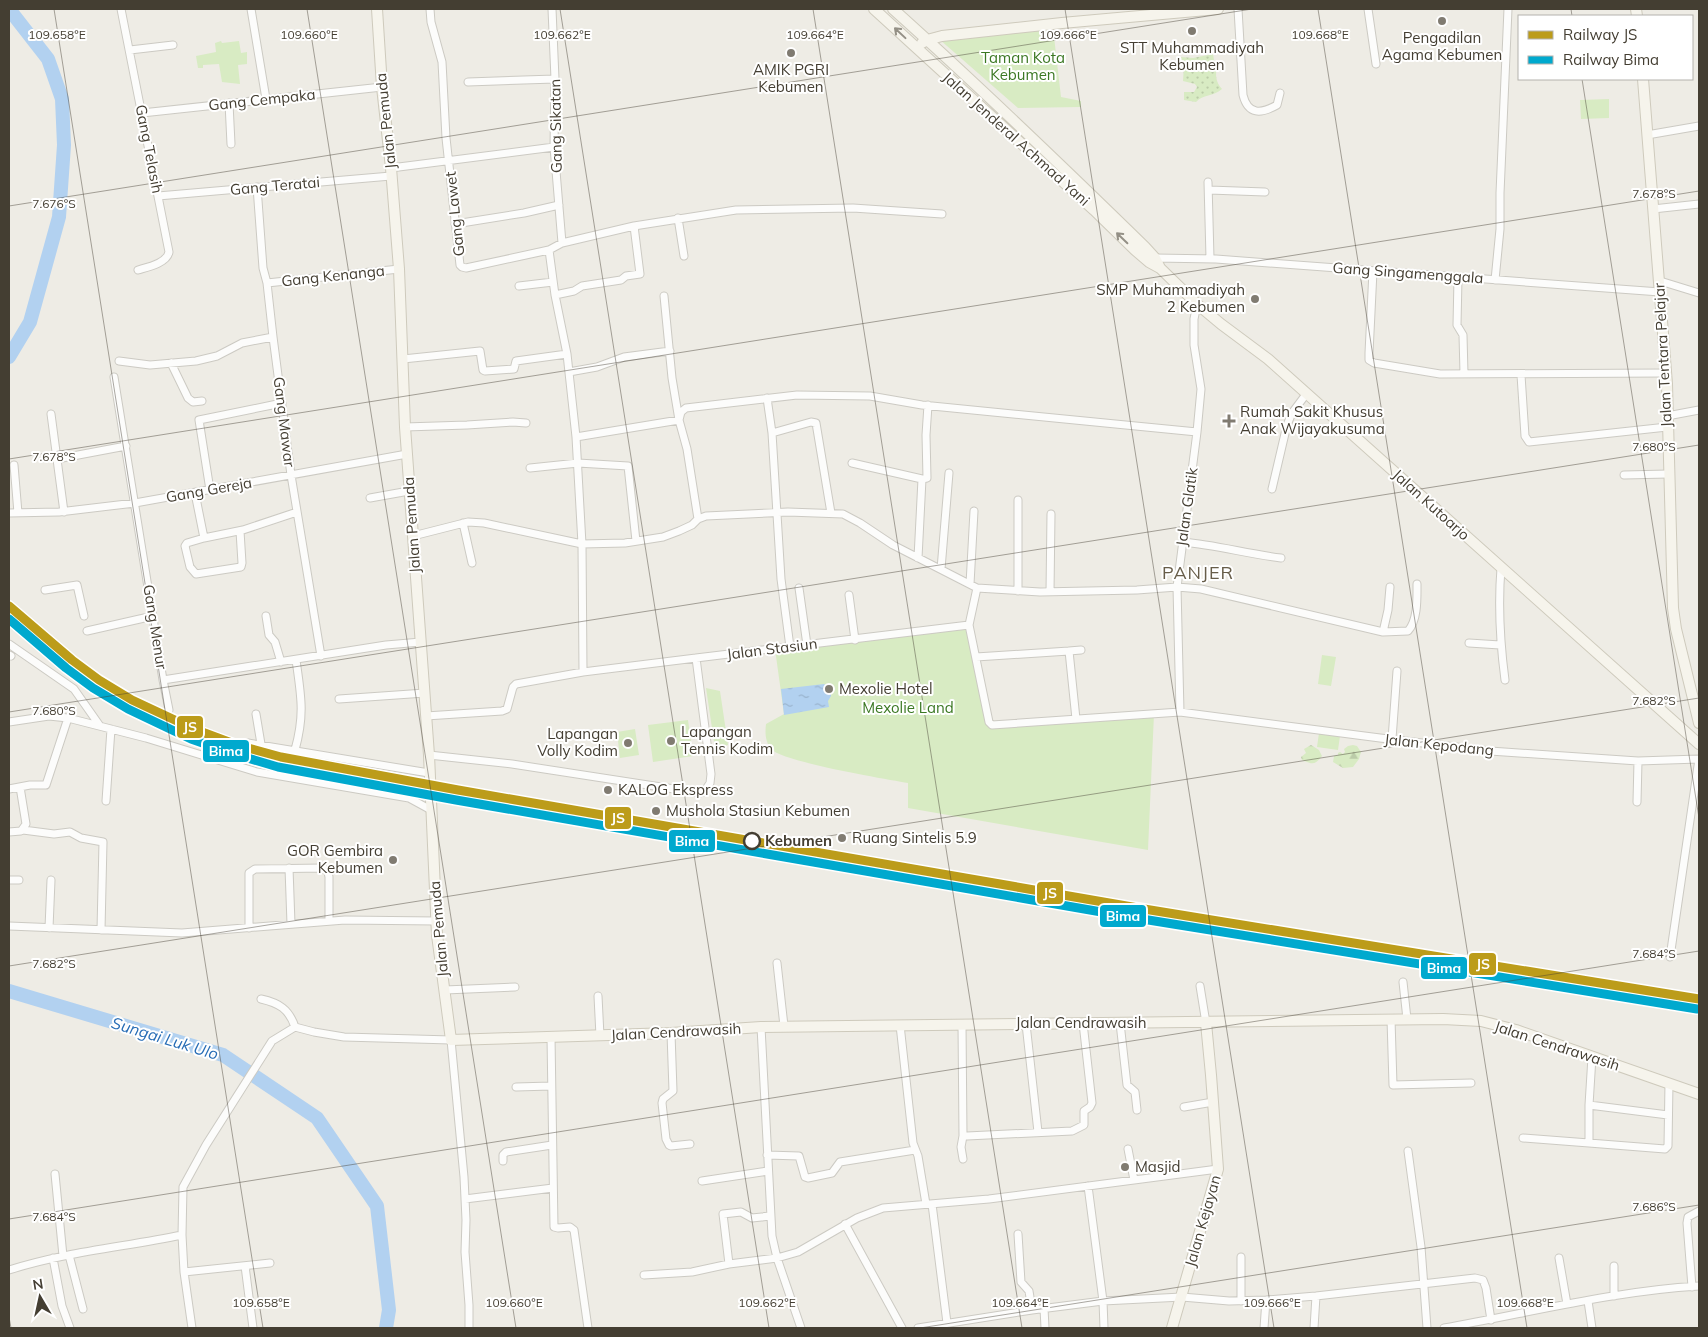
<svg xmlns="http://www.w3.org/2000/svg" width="1708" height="1337" viewBox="0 0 1708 1337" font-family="Mulish,sans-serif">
<defs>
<pattern id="grass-dots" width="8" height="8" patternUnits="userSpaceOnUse" patternTransform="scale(1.25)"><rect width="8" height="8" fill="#d8ebc3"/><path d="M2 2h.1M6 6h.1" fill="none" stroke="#bbcba8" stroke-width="1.8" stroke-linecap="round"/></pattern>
<pattern id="forest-firs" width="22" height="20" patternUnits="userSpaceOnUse" patternTransform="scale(1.25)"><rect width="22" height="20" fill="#d8ebc3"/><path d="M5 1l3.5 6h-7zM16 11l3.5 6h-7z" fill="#bbcba8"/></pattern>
<pattern id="water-ripples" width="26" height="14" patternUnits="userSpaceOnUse" patternTransform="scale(1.25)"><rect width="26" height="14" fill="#b2d1f0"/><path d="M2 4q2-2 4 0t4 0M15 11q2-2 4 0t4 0" fill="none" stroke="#9ab4ce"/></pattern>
</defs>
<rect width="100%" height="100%" fill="#eeece5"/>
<path fill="url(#grass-dots)" d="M1213,54L1214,60L1217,67C1215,76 1216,82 1222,89C1213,97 1203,94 1196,102L1184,100V92H1194L1197,87L1195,84L1183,81L1184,66L1181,57L1193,58Z"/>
<path fill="url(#forest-firs)" d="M1311,745L1319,750L1322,756C1314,766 1312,764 1302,760L1301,757L1306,753L1304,749Z
M1353,745L1357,746L1361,752L1359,759L1353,767L1343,768L1333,762L1334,756L1338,755V753L1340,752L1343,754L1345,752L1344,749L1348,746Z"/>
<path fill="#d8ebc3" d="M1053,28L1061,97L1081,101V107L1018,108L939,39Z
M221,41L222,43L239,41L241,53L247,52V64L238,65L240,84L222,82L219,64L203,65V68H198L196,56L216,52L215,43Z
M1609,99V118L1581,119L1580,100Z
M969,625L988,727L1154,714L1148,850L908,808V783C885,779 783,762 771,749C765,741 765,732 766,724L784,714L775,649Z
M1322,655L1336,657L1331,686L1318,684Z
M706,688L720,691L728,745L715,748Z
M688,720L693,756L653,762L648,725Z
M635,729L639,755L620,758L617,732Z
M1319,733L1340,736L1338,750L1317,747Z"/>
<path fill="url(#water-ripples)" d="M824,684L831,690V696L828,701L829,707L784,715L781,689Z"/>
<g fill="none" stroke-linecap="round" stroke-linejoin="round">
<path stroke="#b2d1f0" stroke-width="14" d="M9,9L48,59L62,99L64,145L59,217L30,322L9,357
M9,991L223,1055L317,1118L377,1206L389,1310L386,1328"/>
<g stroke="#cccac3" stroke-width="9">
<path id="minor" d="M121,9L169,252C167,263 148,267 138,270
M251,9L266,99
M430,9L431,22L442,62L446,138L460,265L462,267L466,268L549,250
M552,9L555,79L554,147L562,243
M1238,9L1243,95C1248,115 1261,114 1277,105L1280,93
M1368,9L1376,64
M130,50L173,45
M468,82L555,79
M229,103L231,144
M142,113L382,87
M1647,135L1699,126
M391,168L554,147
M1208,182L1210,258
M257,187L263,268L267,283L273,337L291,475L321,656
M1209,190L1265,192
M158,196L391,176
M1653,209L1699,204
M678,218L684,256
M455,224L524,213L559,205
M1152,260L1155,258L1216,259L1660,292
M1373,271L1369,353V360L1374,363L1440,374L1666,373
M1458,278L1457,325L1463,335L1464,374
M1495,280L1500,229V193L1508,9
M1660,281L1699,293
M267,283L399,269
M519,286L553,282
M555,295L574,291L582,286L621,280L626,276L640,274L634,226
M403,359L480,351L483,370L485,371L514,369L516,361L567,354
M119,361L150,365L196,361L217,356L242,343L273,337
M171,363L188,398L193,402L202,401
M569,372L597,367L624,357L670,351
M1521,375L1525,436L1529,442L1667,427
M114,377L163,680L386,645L421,642
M767,398L772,433L781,579L790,647
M51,414L64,512
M1667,416L1699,410
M405,427L467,425L513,422L526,423
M772,433L811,422L816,423L831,513
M576,437L679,420L672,378L664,296
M57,459L126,446
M852,463L922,479L927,478L926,435L928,405
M14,465L18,513
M530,468L578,463L628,466L636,541
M1624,475L1668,474
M1272,489L1287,425L1292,413L1307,393
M210,490L199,420L282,403
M195,493L204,538L243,530L297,512
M370,498L409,491
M1018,500V591
M9,513L59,512L135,503L407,454
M698,519L687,449L679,420L681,412L686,408L797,395L870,396L922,405L1197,432
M463,523L472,563
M413,536L468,522L484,523L582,544L625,543L663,537L679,531L692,525L698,519L706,516L788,512L843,514L860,523L893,545L977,588L1040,592L1137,590L1177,587L1201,589L1383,632L1408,631C1418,620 1417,598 1417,584
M204,538L187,543L185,546L190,567L196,574L241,567L242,563L240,531
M1183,542C1216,545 1248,554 1281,558
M918,558L922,479
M1501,568C1498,605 1500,642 1505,680
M941,569L949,473
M970,584L974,511
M799,588L807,645
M45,590L77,585L84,616
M1050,592L1051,514
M849,595L855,640
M266,616L269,635L275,642L281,662
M969,625L977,588
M87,631L153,616
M1383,632L1388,610L1390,587
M1469,643L1500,645
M9,644L74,689L100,726
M1069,651L1081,650
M9,655L11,656
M976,657L1069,651L1076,719
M583,672L696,658
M163,680L169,710
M339,699L425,693
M1180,712L1177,587L1197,432L1201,389L1194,345V319L1197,304
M256,714L261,744
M426,716L502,711L507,709L513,687L516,684L583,672L582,544L576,437L567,354L555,295L549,250L562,243L634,226L736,210L853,208L942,214
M9,722L49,716L68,718
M1392,739L1397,671
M248,743L429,773
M295,750C305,714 301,696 296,660
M429,755L512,764L700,793L704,792L710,783L711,774L696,658L969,625L989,722L992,725L1180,712L1380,738L1490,751L1638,761L1699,759
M9,789L30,785H46L68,718L146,738L257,772L409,798L431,810
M106,801L111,729
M1637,802L1638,761
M23,830L54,834L70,832L81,838L103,842L101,930
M9,832L21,831L26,824L20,787
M289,868L291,924
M9,880H19
M9,926L182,933L345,920L436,921
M49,928L51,880
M249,928V873L255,869L323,868L328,872L329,877V921
M1670,957L1699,759
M777,963L784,1026
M1403,982L1407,1019
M1200,986L1206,1023
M445,990L515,987
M598,996L600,1036
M261,999C279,1003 289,1009 295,1027
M1391,1019L1393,1085L1471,1083
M1120,1023L1127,1085L1135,1092L1137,1110
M962,1024L963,1136H967L1072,1131L1084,1125V1111L1090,1107L1092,1103L1083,1023
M1026,1024L1038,1132
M900,1025L913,1143L918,1156L926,1204
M761,1027L772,1236L777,1258L801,1328
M671,1033L673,1091L663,1099L662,1103L666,1139L669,1145L671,1146L690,1144
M551,1037L554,1227L558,1228L570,1227L574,1230L588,1328
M1592,1057L1589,1105V1143L1665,1149L1668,1146L1669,1083
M516,1087L551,1086
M1589,1105L1668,1115
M1184,1107L1213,1102
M1523,1138L1589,1143
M1128,1149L1134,1180
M1408,1151L1421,1247L1427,1328
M767,1155L799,1156L805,1177L808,1178L832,1173L840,1162L915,1150
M963,1159L961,1147L963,1136
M503,1161V1155L506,1152L552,1145
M55,1174L63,1256
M702,1181L768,1171
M1088,1186L1103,1301L1104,1328
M465,1199L553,1188
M932,1204L947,1323
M845,1224L902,1328
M1018,1234L1021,1282L1029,1291L1032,1310
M69,1255L83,1309
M53,1258L62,1306L70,1328
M1559,1258L1567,1304
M729,1264L723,1214L741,1212L752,1218L770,1216
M245,1266L253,1328
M1614,1266V1296
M9,1270C65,1252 124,1247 182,1235
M184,1272L270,1263
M644,1275L692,1272L729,1264L777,1258L798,1252L857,1218L883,1208L989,1199L1218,1169
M1692,1287L1687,1223L1688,1217L1699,1211
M1241,1301V1257
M1588,1301L1592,1328
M1044,1308L1045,1328
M192,1328L184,1272L182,1235L183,1187L206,1145L272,1041L295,1027L314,1032L344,1037L451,1040L464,1177L466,1220L465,1252L469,1305V1328
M918,1328L1032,1310L1103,1301L1182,1297L1229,1301L1266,1300L1316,1296L1475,1278L1483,1280L1486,1288L1491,1320
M1264,1328L1266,1300
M1314,1328L1316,1296
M1444,1328C1529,1313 1613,1291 1699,1286"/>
</g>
<g stroke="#cecabc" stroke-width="12">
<path id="secondary" d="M377,9L382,87L391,168L399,269L405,427L429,755L437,935L451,1040L671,1033L761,1027L1443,1019L1481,1021L1516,1030L1699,1094
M874,9L1094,210L1135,250L1149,262L1160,268L1197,304L1221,324L1268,359L1699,744
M893,9C979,86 1062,166 1145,247L1155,258L1160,268
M1636,9L1637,16
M922,43L927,40L942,36L1062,23L1218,9
M1643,79L1667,384L1673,608L1676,629L1699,723
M1172,1328L1218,1169L1211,1075L1206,1023"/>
</g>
<use href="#minor" stroke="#fcfcfb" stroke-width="7"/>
<use href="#secondary" stroke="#f6f4ec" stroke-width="10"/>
<path stroke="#d8d8d7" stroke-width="2.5" stroke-dasharray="6 6" stroke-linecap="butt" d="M470,804L1004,895"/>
<g stroke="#fff" stroke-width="12">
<path id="rail-1" d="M9,606L72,660L99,680L132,700L194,729L237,745L281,757L458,790L1138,908L1699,999"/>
</g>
<g stroke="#fff" stroke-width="12">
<path id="rail-2" d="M9,619L66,668L93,688L128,709L191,739L234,754L278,767L456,800L1136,918L1697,1009"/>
</g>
<use href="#rail-1" stroke="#bc9c1a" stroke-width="9"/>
<use href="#rail-2" stroke="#00a9ce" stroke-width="9"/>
</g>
<defs><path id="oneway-shaft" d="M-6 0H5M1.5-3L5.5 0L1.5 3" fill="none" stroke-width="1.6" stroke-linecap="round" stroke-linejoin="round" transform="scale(1.25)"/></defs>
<g stroke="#949086">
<use href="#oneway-shaft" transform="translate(900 33) rotate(-137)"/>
<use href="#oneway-shaft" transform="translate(1122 238) rotate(-136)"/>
</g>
<path fill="none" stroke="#443e32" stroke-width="1" stroke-opacity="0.45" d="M54,9L263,1328M307,9L516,1328M560,9L769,1328M813,9L1022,1328M1065,9L1274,1328M1318,9L1527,1328M1571,9L1572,16M1582,79L1699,818M9,206L1252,9M9,459L1699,191M9,712L1699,445M9,966L1699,698M9,1219L1699,951M9,1317L11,1328M920,1328L1699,1205"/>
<g fill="#807b71" stroke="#fff" stroke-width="2">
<circle cx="1442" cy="21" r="5"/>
<circle cx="1192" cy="31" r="5"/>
<circle cx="791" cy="53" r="5"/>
<circle cx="1255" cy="299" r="5"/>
<path d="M1226.5 413.5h5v5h5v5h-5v5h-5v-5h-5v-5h5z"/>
<circle cx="829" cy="689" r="5"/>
<circle cx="671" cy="741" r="5"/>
<circle cx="628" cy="743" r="5"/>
<circle cx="608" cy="790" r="5"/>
<circle cx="656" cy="811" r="5"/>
<circle cx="842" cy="838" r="5"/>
<circle cx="393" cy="860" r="5"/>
<circle cx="1125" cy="1167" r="5"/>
</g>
<circle fill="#fff" stroke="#443e32" stroke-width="2.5" cx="752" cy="841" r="8"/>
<g text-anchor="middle" stroke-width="4" stroke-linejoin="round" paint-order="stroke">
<g font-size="15" fill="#443e32" stroke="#fff" text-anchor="start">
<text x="1442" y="43" text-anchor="middle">Pengadilan<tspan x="1442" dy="17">Agama Kebumen</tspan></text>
<text x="1192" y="53" text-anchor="middle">STT Muhammadiyah<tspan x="1192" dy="17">Kebumen</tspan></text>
<text x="791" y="75" text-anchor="middle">AMIK PGRI<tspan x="791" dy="17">Kebumen</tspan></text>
<text x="1245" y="295" text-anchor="end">SMP Muhammadiyah<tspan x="1245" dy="17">2 Kebumen</tspan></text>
<text x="1240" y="417">Rumah Sakit Khusus<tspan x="1240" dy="17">Anak Wijayakusuma</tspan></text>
<text x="839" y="694">Mexolie Hotel</text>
<text x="681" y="737">Lapangan<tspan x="681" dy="17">Tennis Kodim</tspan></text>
<text x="618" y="739" text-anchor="end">Lapangan<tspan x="618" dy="17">Volly Kodim</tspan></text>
<text x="618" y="795">KALOG Ekspress</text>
<text x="666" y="816">Mushola Stasiun Kebumen</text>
<text x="852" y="843">Ruang Sintelis 5.9</text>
<text x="383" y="856" text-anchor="end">GOR Gembira<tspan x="383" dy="17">Kebumen</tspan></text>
<text x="1135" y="1172">Masjid</text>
</g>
<g font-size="15" fill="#3b7823" stroke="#fff">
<text x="1023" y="63">Taman Kota<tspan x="1023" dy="17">Kebumen</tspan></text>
<text x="908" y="713">Mexolie Land</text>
</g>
<g font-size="15" fill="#443e32" stroke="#fff">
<text transform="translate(262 100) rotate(-6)" y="5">Gang Cempaka</text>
<text transform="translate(386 121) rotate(-96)" y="5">Jalan Pemuda</text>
<text transform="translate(556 126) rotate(-91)" y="5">Gang Sikatan</text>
<text transform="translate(1016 139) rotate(42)" y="5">Jalan Jenderal Achmad Yani</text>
<text transform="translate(149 149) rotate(79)" y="5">Gang Telasih</text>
<text transform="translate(275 186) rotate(-5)" y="5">Gang Teratai</text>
<text transform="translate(455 214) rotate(-96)" y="5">Gang Lawet</text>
<text transform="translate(1408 273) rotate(4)" y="5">Gang Singamenggala</text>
<text transform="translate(333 276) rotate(-6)" y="5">Gang Kenanga</text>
<text transform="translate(1663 355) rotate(-93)" y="5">Jalan Tentara Pelajar</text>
<text transform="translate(284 422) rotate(83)" y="5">Gang Mawar</text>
<text transform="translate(209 490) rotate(-10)" y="5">Gang Gereja</text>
<text transform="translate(1431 505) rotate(42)" y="5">Jalan Kutoarjo</text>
<text transform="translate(1187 507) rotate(-82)" y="5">Jalan Glatik</text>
<text transform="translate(412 525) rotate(-94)" y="5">Jalan Pemuda</text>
<text transform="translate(155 627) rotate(81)" y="5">Gang Menur</text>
<text transform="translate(772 649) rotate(-7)" y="5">Jalan Stasiun</text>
<text transform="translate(1439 745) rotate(6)" y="5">Jalan Kepodang</text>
<text transform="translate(439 929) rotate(-95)" y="5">Jalan Pemuda</text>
<text x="1081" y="1028">Jalan Cendrawasih</text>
<text transform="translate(676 1032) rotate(-3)" y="5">Jalan Cendrawasih</text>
<text transform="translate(1557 1046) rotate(18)" y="5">Jalan Cendrawasih</text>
<text transform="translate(1203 1221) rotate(-74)" y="5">Jalan Kejayan</text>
</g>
<g font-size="15" font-weight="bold" fill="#443e32" stroke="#fff" text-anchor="start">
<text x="765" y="846">Kebumen</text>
</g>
<g font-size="16" font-style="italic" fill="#266cb5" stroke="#fff">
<text transform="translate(165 1038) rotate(17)" y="6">Sungai Luk Ulo</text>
</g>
<g font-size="18" letter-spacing="1" fill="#675d49" stroke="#fff">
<text x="1198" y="579">PANJER</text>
</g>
</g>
<g font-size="12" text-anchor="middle" fill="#443e32" stroke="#fff" stroke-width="4" stroke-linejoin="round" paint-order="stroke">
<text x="57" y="39">109.658°E</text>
<text x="309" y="39">109.660°E</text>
<text x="562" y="39">109.662°E</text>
<text x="815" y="39">109.664°E</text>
<text x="1068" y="39">109.666°E</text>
<text x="1320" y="39">109.668°E</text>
<text x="1654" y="198">7.678°S</text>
<text x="54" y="208">7.676°S</text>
<text x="1654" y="451">7.680°S</text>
<text x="54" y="461">7.678°S</text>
<text x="1654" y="705">7.682°S</text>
<text x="54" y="715">7.680°S</text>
<text x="1654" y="958">7.684°S</text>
<text x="54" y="968">7.682°S</text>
<text x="1654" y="1211">7.686°S</text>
<text x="54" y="1221">7.684°S</text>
<text x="261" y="1307">109.658°E</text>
<text x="514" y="1307">109.660°E</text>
<text x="767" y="1307">109.662°E</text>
<text x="1020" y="1307">109.664°E</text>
<text x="1272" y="1307">109.666°E</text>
<text x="1525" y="1307">109.668°E</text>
</g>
<g stroke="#fff" stroke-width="2">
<rect x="176" y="715" width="28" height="24" rx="5" fill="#bc9c1a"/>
<rect x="202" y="739" width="48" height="24" rx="5" fill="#00a9ce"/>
<rect x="604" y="806" width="28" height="24" rx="5" fill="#bc9c1a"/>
<rect x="668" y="829" width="48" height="24" rx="5" fill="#00a9ce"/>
<rect x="1036" y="881" width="28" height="24" rx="5" fill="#bc9c1a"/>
<rect x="1099" y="904" width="48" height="24" rx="5" fill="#00a9ce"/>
<rect x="1468" y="952" width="29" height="24" rx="5" fill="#bc9c1a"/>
<rect x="1420" y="956" width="48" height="24" rx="5" fill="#00a9ce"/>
</g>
<g font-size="14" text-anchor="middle" font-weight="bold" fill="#fff">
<text x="190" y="732">JS</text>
<text x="226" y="756">Bima</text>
<text x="618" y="823">JS</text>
<text x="692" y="846">Bima</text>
<text x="1050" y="898">JS</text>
<text x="1123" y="921">Bima</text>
<text x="1483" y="969">JS</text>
<text x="1444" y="973">Bima</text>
</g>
<rect width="1708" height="1337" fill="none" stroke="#443e32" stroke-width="20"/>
<rect x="1518" y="15" width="175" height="65" fill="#ffffff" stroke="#b4b2ad"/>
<rect x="1528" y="31" width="25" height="8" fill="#bc9c1a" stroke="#b4b2ad"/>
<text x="1563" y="40" font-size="15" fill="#443e32">Railway JS</text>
<rect x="1528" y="56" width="25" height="8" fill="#00a9ce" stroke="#b4b2ad"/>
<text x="1563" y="65" font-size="15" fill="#443e32">Railway Bima</text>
<g transform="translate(40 1297) rotate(351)" stroke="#ffffff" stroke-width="4" paint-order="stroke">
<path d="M0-4L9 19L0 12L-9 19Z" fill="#443e32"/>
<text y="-8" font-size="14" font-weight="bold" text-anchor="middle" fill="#443e32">N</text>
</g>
</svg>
